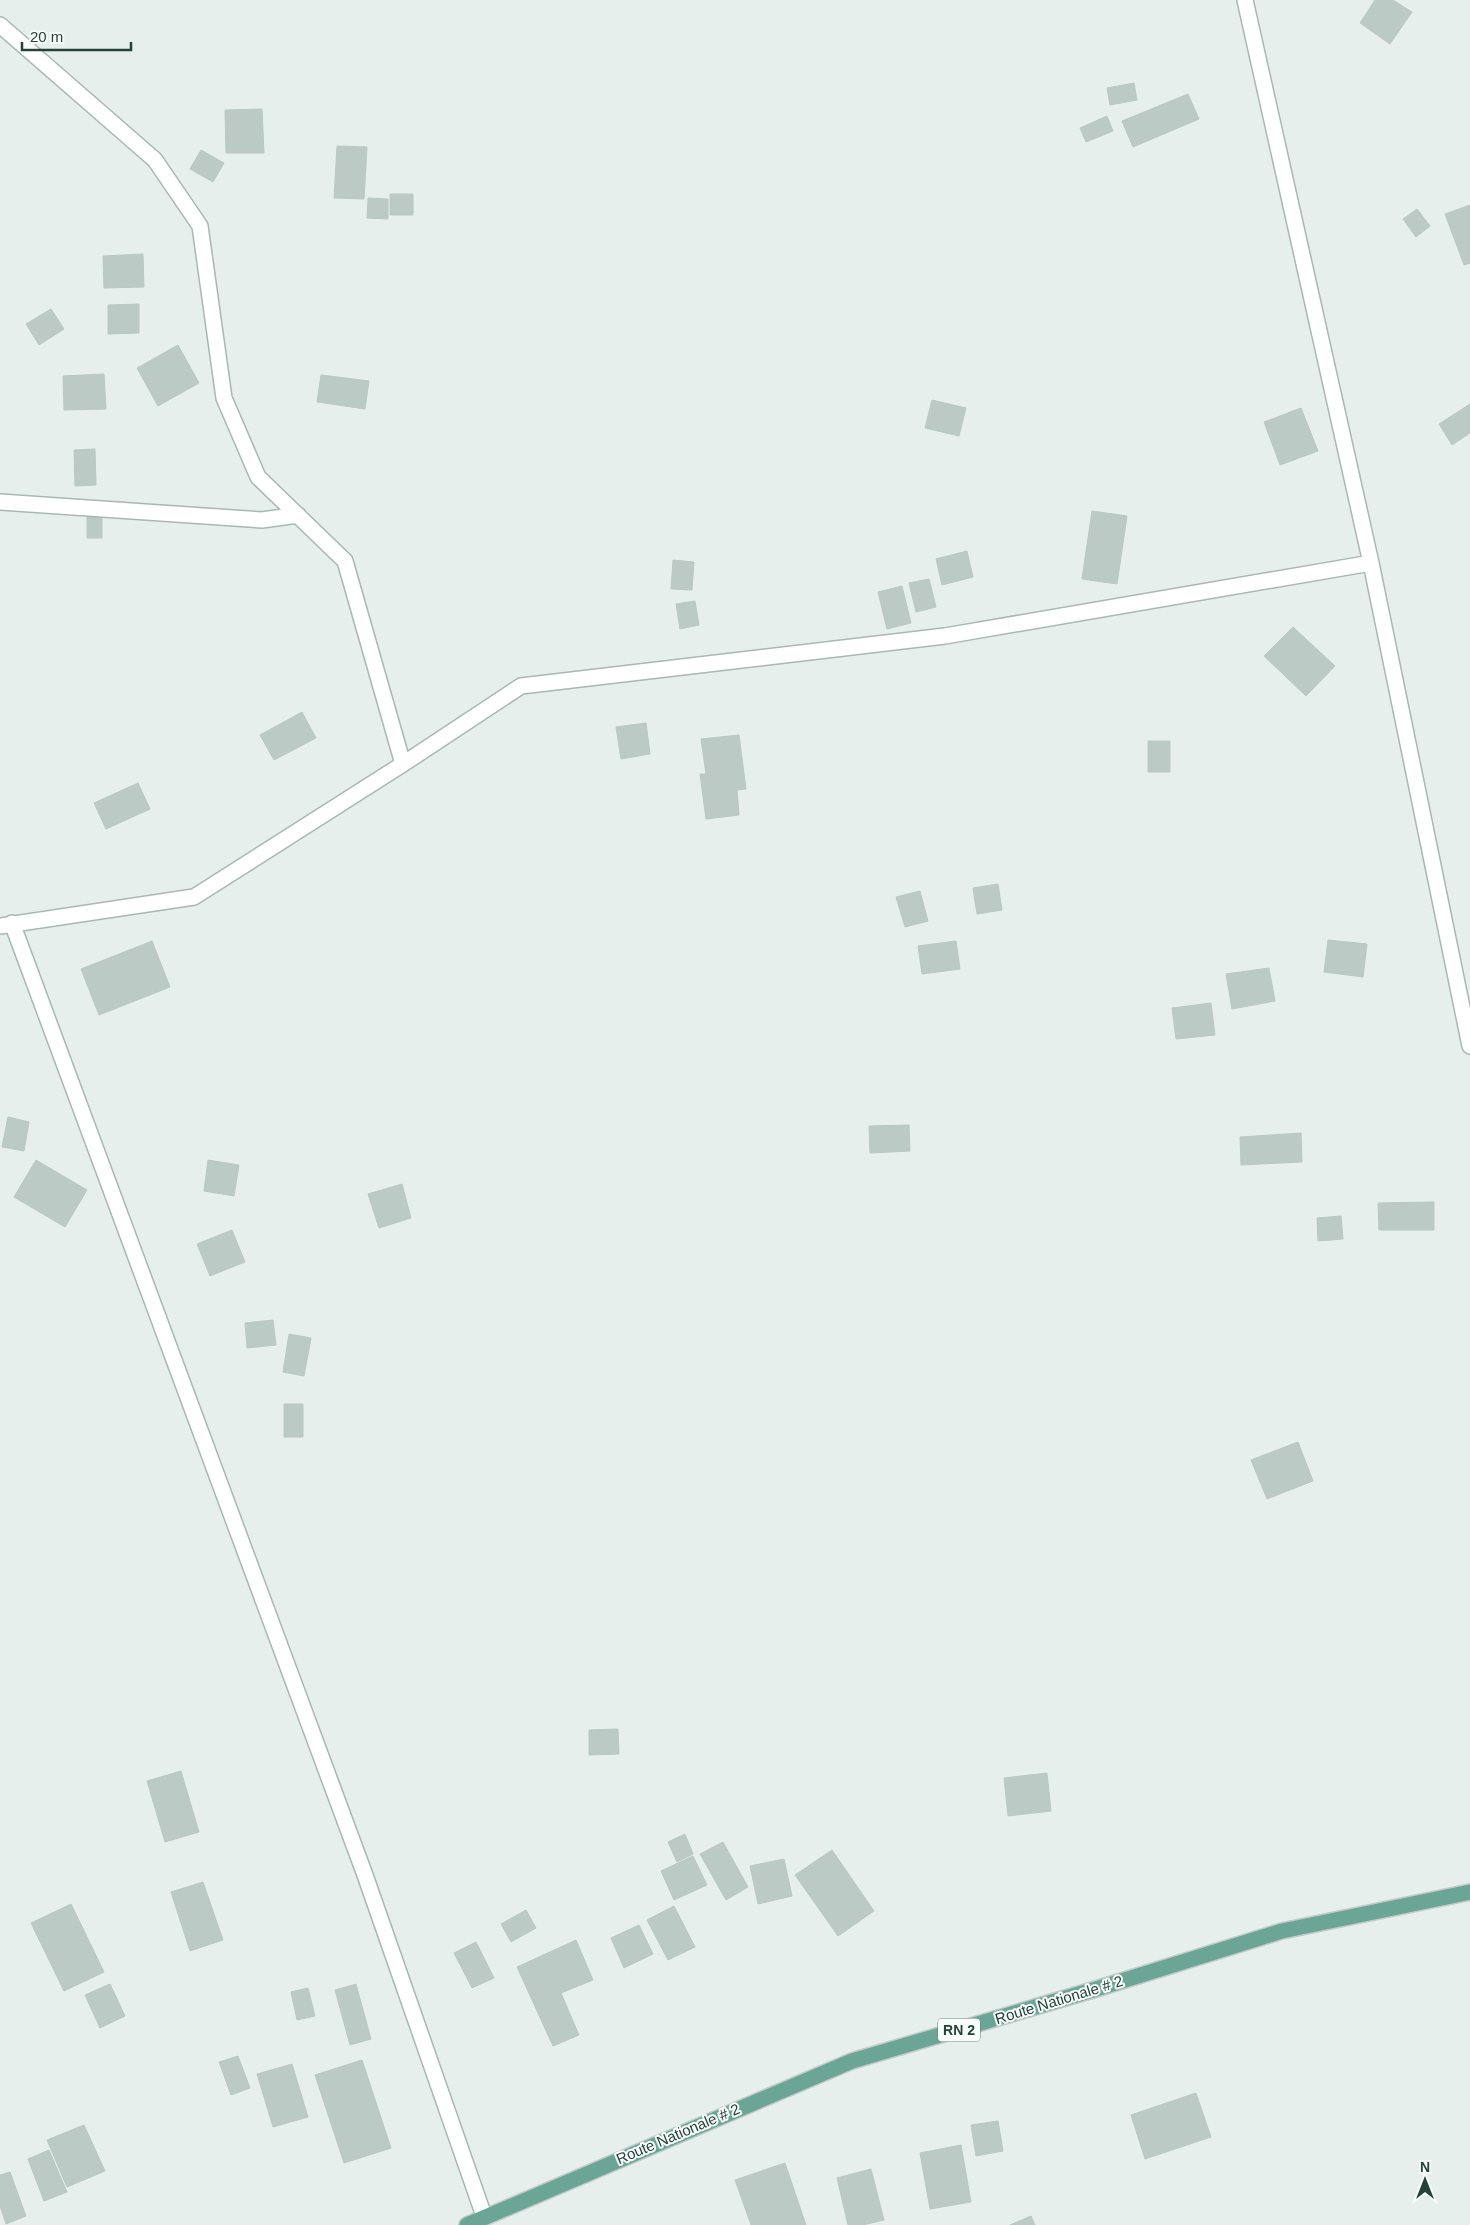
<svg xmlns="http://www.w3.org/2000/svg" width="1470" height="2225" viewBox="0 0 1470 2225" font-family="Helvetica,sans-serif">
<rect width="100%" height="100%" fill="#e6efeb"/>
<path fill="#bbcac4" stroke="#b8c9c2" d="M1375,0H1393L1412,12L1390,44L1360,23Z
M1134,83L1137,100L1110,105L1107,88Z
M1188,94L1199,119L1133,147L1122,121Z
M262,109L264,153H226L225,110Z
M1107,116L1113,131L1086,142L1080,128Z
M337,146L367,147L364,199L334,198Z
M201,150L224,163L213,182L190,169Z
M390,194H413V215H390Z
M368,198L388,199V219L367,218Z
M1470,205V263L1464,265L1445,214Z
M1417,209L1430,226L1416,237L1403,219Z
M143,254L144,287L104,288L103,256Z
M139,304V333L108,334V305Z
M51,309L64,329L39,345L26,324Z
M178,345L199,383L158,406L137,368Z
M104,374L106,409L64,410L63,376Z
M321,375L369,381L365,409L317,402Z
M932,400L966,408L959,436L925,428Z
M1470,404V433L1452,445L1439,424Z
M1301,408L1318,451L1280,465L1264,422Z
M95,449L96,485L75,486L74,450Z
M1092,511L1127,516L1117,584L1082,579Z
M87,515H102V538H87Z
M967,551L973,577L942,585L936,559Z
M673,560L694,562L692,590L671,589Z
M929,579L936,607L916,612L909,583Z
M902,586L911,623L887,629L878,592Z
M695,601L699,625L680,629L676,604Z
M1293,627L1335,666L1306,696L1264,656Z
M302,712L316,738L274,760L260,735Z
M646,723L650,754L621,759L616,727Z
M739,735L746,789L737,790L739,815L706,819L700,774H706L701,739Z
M1148,741H1170V772H1148Z
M138,783L150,809L106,829L94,803Z
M998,884L1002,910L977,914L973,888Z
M920,891L928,921L905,927L896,897Z
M1328,940L1367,944L1363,977L1324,972Z
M152,941L170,987L99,1015L81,969Z
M956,941L960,969L922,974L918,946Z
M1269,968L1275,1001L1232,1009L1226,974Z
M1211,1003L1215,1035L1176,1039L1172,1008Z
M8,1117L29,1122L24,1151L2,1147Z
M909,1125L910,1151L870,1153L869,1126Z
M1301,1133L1302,1162L1241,1165L1240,1137Z
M36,1160L87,1190L65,1227L14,1197Z
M208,1160L239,1165L234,1196L204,1191Z
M402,1184L411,1218L379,1228L368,1194Z
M1434,1202V1230H1379L1378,1203Z
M1341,1216L1343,1239L1318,1241L1317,1218Z
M232,1230L245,1262L210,1276L197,1244Z
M273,1320L276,1345L247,1348L245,1323Z
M289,1334L311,1338L304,1376L283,1372Z
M284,1404H303V1437H284Z
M1298,1442L1313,1481L1267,1499L1251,1460Z
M618,1729L619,1754L589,1755V1730Z
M181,1771L199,1832L165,1842L147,1781Z
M1047,1773L1051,1811L1008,1816L1004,1778Z
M685,1834L693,1854L677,1862L668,1842Z
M723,1842L748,1887L726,1900L700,1854Z
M832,1850L874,1911L838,1936L795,1875Z
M693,1856L707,1885L674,1900L661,1871Z
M784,1859L792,1896L758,1904L750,1866Z
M203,1882L223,1940L190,1951L171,1892Z
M71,1904L104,1972L64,1991L31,1923Z
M674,1906L695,1947L668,1960L647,1920Z
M526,1910L536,1928L511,1942L501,1924Z
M639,1925L653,1954L624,1968L611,1938Z
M576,1940L593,1980L561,1993L579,2035L553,2046L517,1967Z
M476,1942L494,1978L472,1988L454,1953Z
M110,1984L125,2016L100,2028L85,1995Z
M356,1984L371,2039L350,2045L335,1990Z
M308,1988L315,2016L297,2020L291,1992Z
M238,2056L250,2088L231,2095L219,2062Z
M362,2060L391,2148L344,2163L315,2075Z
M292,2064L308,2117L273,2127L257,2074Z
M1196,2093L1211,2137L1145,2159L1131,2115Z
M998,2121L1003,2151L976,2156L971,2125Z
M84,2125L105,2171L67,2187L47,2140Z
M961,2145L971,2202L930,2209L920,2153Z
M49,2150L67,2192L44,2201L28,2159Z
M785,2163L806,2225H751L735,2180Z
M871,2169L884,2220L863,2225H848L837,2178Z
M10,2172L26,2216L6,2224L0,2206V2175Z
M1031,2216L1035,2225H1010Z"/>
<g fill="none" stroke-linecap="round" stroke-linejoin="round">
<g stroke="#a8b8b2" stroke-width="18">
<path id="minor" d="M1245,0L1371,563L1470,1046
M0,25L155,160L200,226L224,398L258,477L345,561L403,764
M0,502L262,520L298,515
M12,923L365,1875L484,2216
M0,926L194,897L403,764L521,686L945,636L1371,563"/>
</g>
<g stroke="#c2cac8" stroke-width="18">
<path id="major" d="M467,2225L852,2061L1096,1989L1282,1931L1470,1892"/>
</g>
<use href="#minor" stroke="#fff" stroke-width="15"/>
<use href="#major" stroke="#6aa596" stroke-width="15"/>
</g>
<g text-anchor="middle" stroke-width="4" stroke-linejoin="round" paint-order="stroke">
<rect fill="#f7fbf9" stroke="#637a73" stroke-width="1" x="938" y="2018.5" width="42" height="23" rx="4"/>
<g font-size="14" font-weight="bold" fill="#24423a">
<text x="959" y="2035">RN 2</text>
</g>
<g font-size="15" fill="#24423a" stroke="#f7fbf9">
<text transform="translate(1059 2000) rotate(-17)" y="5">Route Nationale # 2</text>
<text transform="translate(678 2134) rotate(-23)" y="5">Route Nationale # 2</text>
</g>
</g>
<g transform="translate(1425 2180)" stroke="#f7fbf9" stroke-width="4" paint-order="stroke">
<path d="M0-4L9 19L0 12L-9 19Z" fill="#24423a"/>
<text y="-8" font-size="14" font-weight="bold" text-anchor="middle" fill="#24423a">N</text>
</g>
<path d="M22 42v8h109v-8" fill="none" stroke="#24423a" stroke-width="2.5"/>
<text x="30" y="42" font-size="15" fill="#24423a" stroke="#f7fbf9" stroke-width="4" paint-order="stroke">20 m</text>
</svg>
